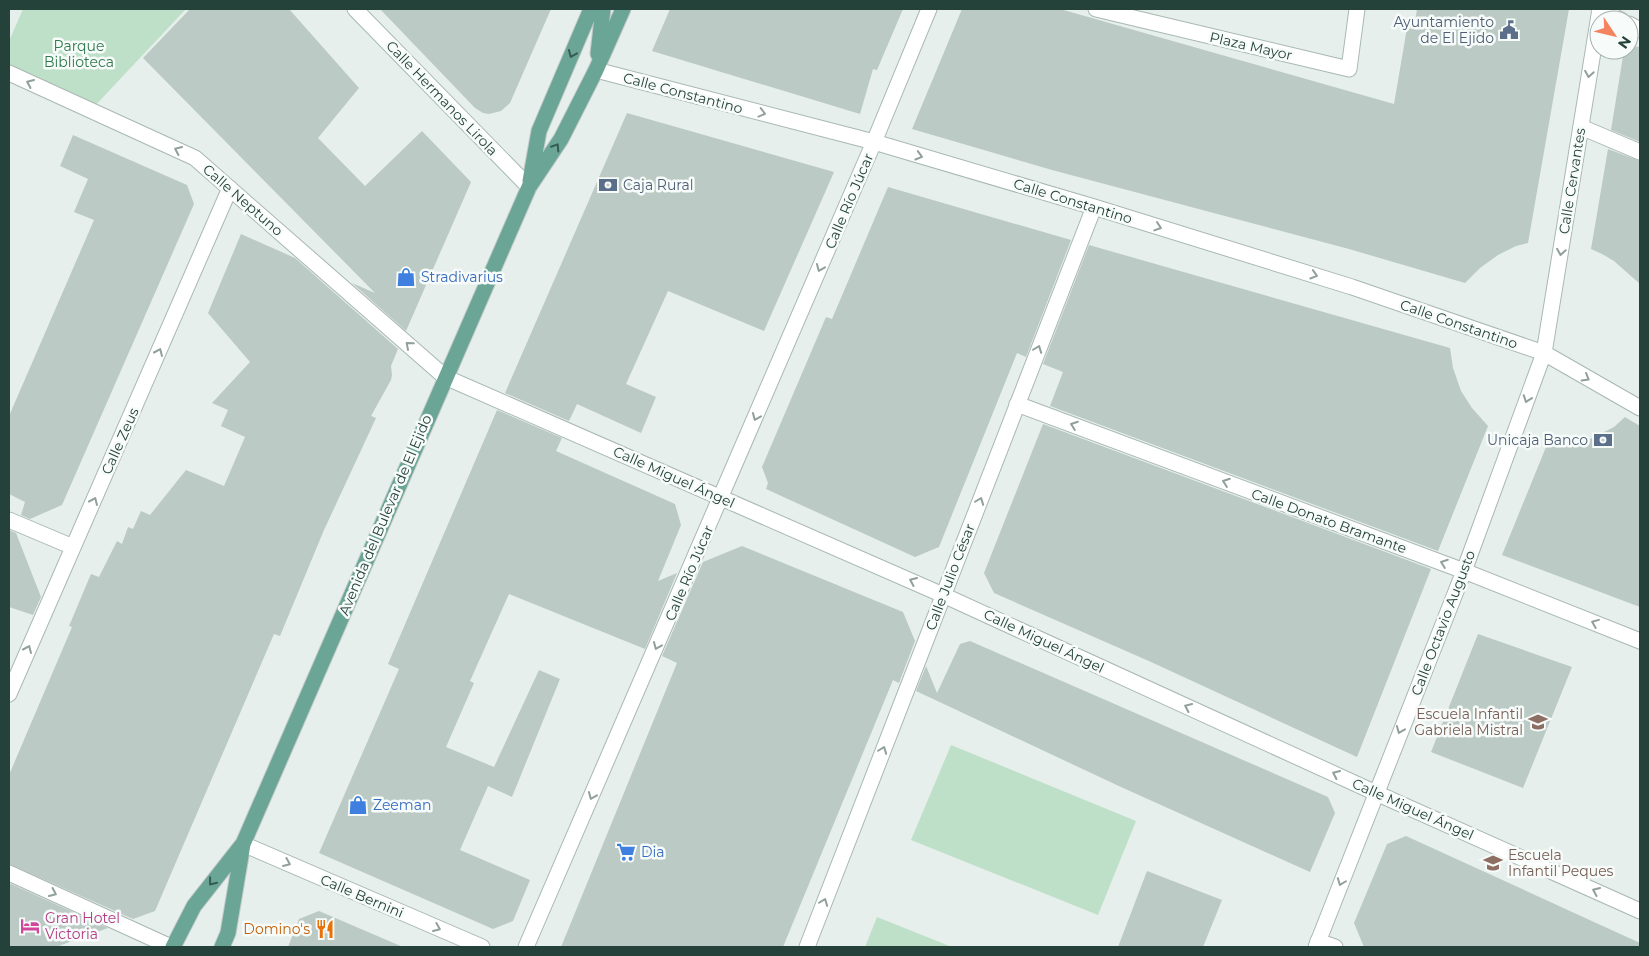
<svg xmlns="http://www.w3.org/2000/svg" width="1649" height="956" viewBox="0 0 1649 956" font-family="Montserrat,sans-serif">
<rect width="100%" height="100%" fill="#e6efeb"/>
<path fill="#bfe0c8" d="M23,9H186L91,110L9,73V41Z
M951,745L1136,821L1098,915L911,840Z
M877,917L952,947H865Z"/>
<path fill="#bbcac4" d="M190,9H289L359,88L318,138L365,186L422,131L471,182L406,331L352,283L375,293L143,58Z
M380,9H551L510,103L501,111L489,114L483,113L475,108Z
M670,9H903L877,70L873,69L860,114L652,51Z
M962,9H1060L1394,104L1407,28L1414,29L1417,9H1569L1528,243L1516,246L1498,255L1480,268L1465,283L1349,249L1052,170L912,129Z
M1629,46L1640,47V142L1611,130L1624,50H1629Z
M627,113L834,172L764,331L668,291L626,384L656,397L641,433L577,404L569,421L505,393Z
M73,135L187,185L194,204L62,505L30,519L21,515L25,502L9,494V416L94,220L74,212L88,179L60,166Z
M1608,149L1640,161V284L1614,261L1602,254L1591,249Z
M888,187L1071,240L1026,357L1017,353L939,547L915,557L766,489L768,483L762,467L826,317L832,319Z
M241,234L295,258L398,349L391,366L392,375L391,380L371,416L376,418L324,530L280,636L274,634L155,911L133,919L9,864V775L72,627L69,626L91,574L99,577L117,541L122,544L128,527L133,529L141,511L150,515L186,470L224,486L245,437L221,426L228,410L212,403L250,362L208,313Z
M1089,245L1450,348L1453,368L1461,391L1472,408L1488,426L1438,551L1050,406L1063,372L1043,364Z
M497,410L562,438L556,451L675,504L681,525L658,581L677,573L645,649L509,594L470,681L474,683L446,747L494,767L539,670L560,679L512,797L488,786L460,850L530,880L513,921L493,929L319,853L399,669L388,664Z
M1625,417L1640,426V607L1502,555L1546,447L1561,446L1588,440L1614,427Z
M1043,424L1431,569L1357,757L1151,662L994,593L984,573Z
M9,530L16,533L41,597L33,615L9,607Z
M742,546L903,612L915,641L899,683L893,680L783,947H561L677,663L662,656L703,562Z
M1478,634L1572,667L1523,788L1431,752Z
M970,641L1328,797L1335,813L1310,872L1121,787L916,691L926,666L937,693L960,644Z
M1406,836L1640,943V947H1364L1354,923L1387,844Z
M1147,871L1222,900L1203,947H1118Z
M9,883L108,928L56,947H9Z
M319,911L403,947H288L299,919Z"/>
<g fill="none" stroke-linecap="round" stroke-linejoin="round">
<g stroke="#a8b8b2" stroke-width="17">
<path id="pedestrian" d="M1096,9L1349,69L1357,9
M1581,127L1640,152
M1318,941L1335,947"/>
</g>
<g stroke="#a8b8b2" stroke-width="17">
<path id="minor" d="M9,73L195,158L445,377L943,595L1376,793L1640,911
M1017,404L1464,571L1640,641
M9,520L73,547
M9,694L230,188
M243,844L482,947
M9,873L171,947
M526,947L874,142L929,9"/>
</g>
<g stroke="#a8b8b2" stroke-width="17">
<path id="tertiary" d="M1599,9L1621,20
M1629,24L1640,30
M596,70L874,142L1094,207L1352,287L1544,353L1640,408
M807,947L1094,207
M1316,947L1464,571L1544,353L1600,9"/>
</g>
<g stroke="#a4bbb3" stroke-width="17">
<path id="secondary" d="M355,9L529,187"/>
</g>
<g stroke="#c2cac8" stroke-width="17">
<path id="primary" d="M598,54L603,9
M530,181L539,131L591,9
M173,947L194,906L242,845
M222,947L228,933L243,844L529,187L561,139L596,70L623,9"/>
</g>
<use href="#pedestrian" stroke="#fff" stroke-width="15"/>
<use href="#minor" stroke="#fff" stroke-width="15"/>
<use href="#tertiary" stroke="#fff" stroke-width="15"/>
<use href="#secondary" stroke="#fff" stroke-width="15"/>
<use href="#primary" stroke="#6aa596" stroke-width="15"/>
</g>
<defs><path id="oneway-chevron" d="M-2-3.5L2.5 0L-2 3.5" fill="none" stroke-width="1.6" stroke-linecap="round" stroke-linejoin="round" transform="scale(1.25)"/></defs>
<g stroke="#365b51">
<use href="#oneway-chevron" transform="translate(572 54) rotate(113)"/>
<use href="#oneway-chevron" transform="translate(556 147) rotate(-57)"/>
<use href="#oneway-chevron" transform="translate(212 882) rotate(129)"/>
</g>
<g stroke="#92a09c">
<use href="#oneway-chevron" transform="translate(1589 74) rotate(99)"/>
<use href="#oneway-chevron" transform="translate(30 83) rotate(-156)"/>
<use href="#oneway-chevron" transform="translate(762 113) rotate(15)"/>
<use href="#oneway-chevron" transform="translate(178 150) rotate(-155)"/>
<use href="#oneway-chevron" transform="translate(919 156) rotate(16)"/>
<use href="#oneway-chevron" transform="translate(1158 227) rotate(18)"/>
<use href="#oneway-chevron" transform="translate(1561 252) rotate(99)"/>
<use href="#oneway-chevron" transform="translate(820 268) rotate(113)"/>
<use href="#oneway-chevron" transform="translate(1314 275) rotate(17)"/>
<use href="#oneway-chevron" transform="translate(409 345) rotate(-139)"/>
<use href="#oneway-chevron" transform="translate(1038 349) rotate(-69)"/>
<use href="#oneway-chevron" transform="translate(159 352) rotate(-66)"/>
<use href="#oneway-chevron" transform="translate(1586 378) rotate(30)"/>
<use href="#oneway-chevron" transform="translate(1527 399) rotate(110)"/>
<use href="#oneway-chevron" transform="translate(756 417) rotate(113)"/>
<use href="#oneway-chevron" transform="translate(1074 425) rotate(-160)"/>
<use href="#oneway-chevron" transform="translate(1226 482) rotate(-160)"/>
<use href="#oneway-chevron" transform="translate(94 501) rotate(-66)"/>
<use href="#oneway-chevron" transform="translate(980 501) rotate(-69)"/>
<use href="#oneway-chevron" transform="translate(1444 563) rotate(-160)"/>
<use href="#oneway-chevron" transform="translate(913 581) rotate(-156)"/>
<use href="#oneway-chevron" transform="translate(1595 623) rotate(-158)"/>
<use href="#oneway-chevron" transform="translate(657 646) rotate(113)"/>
<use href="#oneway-chevron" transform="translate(28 649) rotate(-66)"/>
<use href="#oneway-chevron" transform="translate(1188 707) rotate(-155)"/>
<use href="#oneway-chevron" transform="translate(1400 730) rotate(112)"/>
<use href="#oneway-chevron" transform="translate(883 750) rotate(-69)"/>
<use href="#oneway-chevron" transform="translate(1336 774) rotate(-155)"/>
<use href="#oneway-chevron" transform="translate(592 796) rotate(113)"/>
<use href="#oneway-chevron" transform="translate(287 863) rotate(23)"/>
<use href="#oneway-chevron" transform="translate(1341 882) rotate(111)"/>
<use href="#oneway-chevron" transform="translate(1596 891) rotate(-156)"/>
<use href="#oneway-chevron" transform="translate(53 893) rotate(25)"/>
<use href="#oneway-chevron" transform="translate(824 902) rotate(-69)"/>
<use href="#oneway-chevron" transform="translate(437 928) rotate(23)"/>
</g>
<defs>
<g id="civic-bare" transform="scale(1.5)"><path d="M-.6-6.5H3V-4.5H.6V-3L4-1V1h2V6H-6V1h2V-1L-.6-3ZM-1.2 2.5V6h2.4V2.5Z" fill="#5c6f8a" stroke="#f7fbf9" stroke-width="2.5" paint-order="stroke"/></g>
<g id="bank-bare" transform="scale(1.5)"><path d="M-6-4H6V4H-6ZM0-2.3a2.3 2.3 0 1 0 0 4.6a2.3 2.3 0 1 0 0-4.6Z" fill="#5c6f8a" stroke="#f7fbf9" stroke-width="2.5" paint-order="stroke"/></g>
<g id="shop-bare" transform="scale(1.5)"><path d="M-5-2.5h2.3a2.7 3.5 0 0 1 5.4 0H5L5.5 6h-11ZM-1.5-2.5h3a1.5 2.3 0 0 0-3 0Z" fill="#3f7fe0" stroke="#f7fbf9" stroke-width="2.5" paint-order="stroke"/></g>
<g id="school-bare" transform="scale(1.5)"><path d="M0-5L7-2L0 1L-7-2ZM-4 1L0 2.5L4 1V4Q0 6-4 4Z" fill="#8d6e63" stroke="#f7fbf9" stroke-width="2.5" paint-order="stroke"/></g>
<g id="supermarket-bare" transform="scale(1.5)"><path d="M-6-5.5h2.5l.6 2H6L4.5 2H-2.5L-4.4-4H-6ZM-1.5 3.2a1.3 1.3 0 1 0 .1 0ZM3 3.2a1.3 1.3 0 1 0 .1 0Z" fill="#3f7fe0" stroke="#f7fbf9" stroke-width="2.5" paint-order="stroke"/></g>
<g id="hotel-bare" transform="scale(1.5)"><path d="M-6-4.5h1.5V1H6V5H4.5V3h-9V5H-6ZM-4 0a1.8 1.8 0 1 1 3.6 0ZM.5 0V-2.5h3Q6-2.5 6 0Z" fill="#d1479c" stroke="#f7fbf9" stroke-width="2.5" paint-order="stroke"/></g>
<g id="restaurant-bare" transform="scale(1.5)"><path d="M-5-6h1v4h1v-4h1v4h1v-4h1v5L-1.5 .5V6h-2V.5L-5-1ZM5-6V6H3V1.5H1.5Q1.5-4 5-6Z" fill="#e8710a" stroke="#f7fbf9" stroke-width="2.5" paint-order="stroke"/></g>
</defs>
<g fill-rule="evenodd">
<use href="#civic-bare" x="1509" y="30"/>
<use href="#bank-bare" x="608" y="185"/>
<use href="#shop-bare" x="406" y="277"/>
<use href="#bank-bare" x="1603" y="440"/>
<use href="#school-bare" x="1538" y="722"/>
<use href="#shop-bare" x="358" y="805"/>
<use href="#supermarket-bare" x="626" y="852"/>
<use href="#school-bare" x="1493" y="863"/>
<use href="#hotel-bare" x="30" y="926"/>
<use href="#restaurant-bare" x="325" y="929"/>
</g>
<g text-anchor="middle" stroke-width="5" stroke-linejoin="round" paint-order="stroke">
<g font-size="14" fill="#4e5e75" stroke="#f7fbf9" text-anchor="end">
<text x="1494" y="27">Ayuntamiento<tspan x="1494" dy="16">de El Ejido</tspan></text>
<text x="623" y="190" text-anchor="start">Caja Rural</text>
<text x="1588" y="445">Unicaja Banco</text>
</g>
<g font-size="14" fill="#2d7a4b" stroke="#f7fbf9">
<text x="79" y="51">Parque<tspan x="79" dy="16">Biblioteca</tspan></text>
</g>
<g font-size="14" fill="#24423a" stroke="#f7fbf9">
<text transform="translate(1251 46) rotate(13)" y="5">Plaza Mayor</text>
<text transform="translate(683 93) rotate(15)" y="5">Calle Constantino</text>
<text transform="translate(442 98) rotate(46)" y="5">Calle Hermanos Lirola</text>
<text transform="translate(1572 181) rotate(-81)" y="5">Calle Cervantes</text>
<text transform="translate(243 200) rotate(41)" y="5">Calle Neptuno</text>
<text transform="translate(849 201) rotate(-67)" y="5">Calle Río Júcar</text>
<text transform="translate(1073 201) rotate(17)" y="5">Calle Constantino</text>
<text transform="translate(1459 324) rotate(19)" y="5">Calle Constantino</text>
<text transform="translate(120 441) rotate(-66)" y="5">Calle Zeus</text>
<text transform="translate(674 477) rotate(24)" y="5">Calle Miguel Ángel</text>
<text transform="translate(385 515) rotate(-67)" y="5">Avenida del Bulevar de El Ejido</text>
<text transform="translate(1329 521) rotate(20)" y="5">Calle Donato Bramante</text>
<text transform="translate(689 573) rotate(-67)" y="5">Calle Río Júcar</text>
<text transform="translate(950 577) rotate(-69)" y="5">Calle Julio César</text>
<text transform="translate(1443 623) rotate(-69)" y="5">Calle Octavio Augusto</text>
<text transform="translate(1044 641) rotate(25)" y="5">Calle Miguel Ángel</text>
<text transform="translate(1413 809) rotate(24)" y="5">Calle Miguel Ángel</text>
<text transform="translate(362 896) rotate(23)" y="5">Calle Bernini</text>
</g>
<g font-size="14" fill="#366cbe" stroke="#f7fbf9" text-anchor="start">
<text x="421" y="282">Stradivarius</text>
<text x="373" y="810">Zeeman</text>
<text x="641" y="857">Dia</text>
</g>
<g font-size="14" fill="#785e54" stroke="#f7fbf9" text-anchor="end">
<text x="1523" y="719">Escuela Infantil<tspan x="1523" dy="16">Gabriela Mistral</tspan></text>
<text x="1508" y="860" text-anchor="start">Escuela<tspan x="1508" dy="16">Infantil Peques</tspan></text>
</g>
<g font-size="14" fill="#b23c85" stroke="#f7fbf9" text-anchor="start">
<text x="45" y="923">Gran Hotel<tspan x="45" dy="16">Victoria</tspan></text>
</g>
<g font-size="14" fill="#c56008" stroke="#f7fbf9" text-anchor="end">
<text x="310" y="934">Domino's</text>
</g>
</g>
<rect width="1649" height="956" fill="none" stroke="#24423a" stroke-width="20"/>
<g transform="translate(1614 35) rotate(125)"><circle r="24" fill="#f7fbf9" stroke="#a3b1ad"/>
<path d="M0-4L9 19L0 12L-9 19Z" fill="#f4845f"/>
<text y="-8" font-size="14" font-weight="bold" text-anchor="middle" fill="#24423a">N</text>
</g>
</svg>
